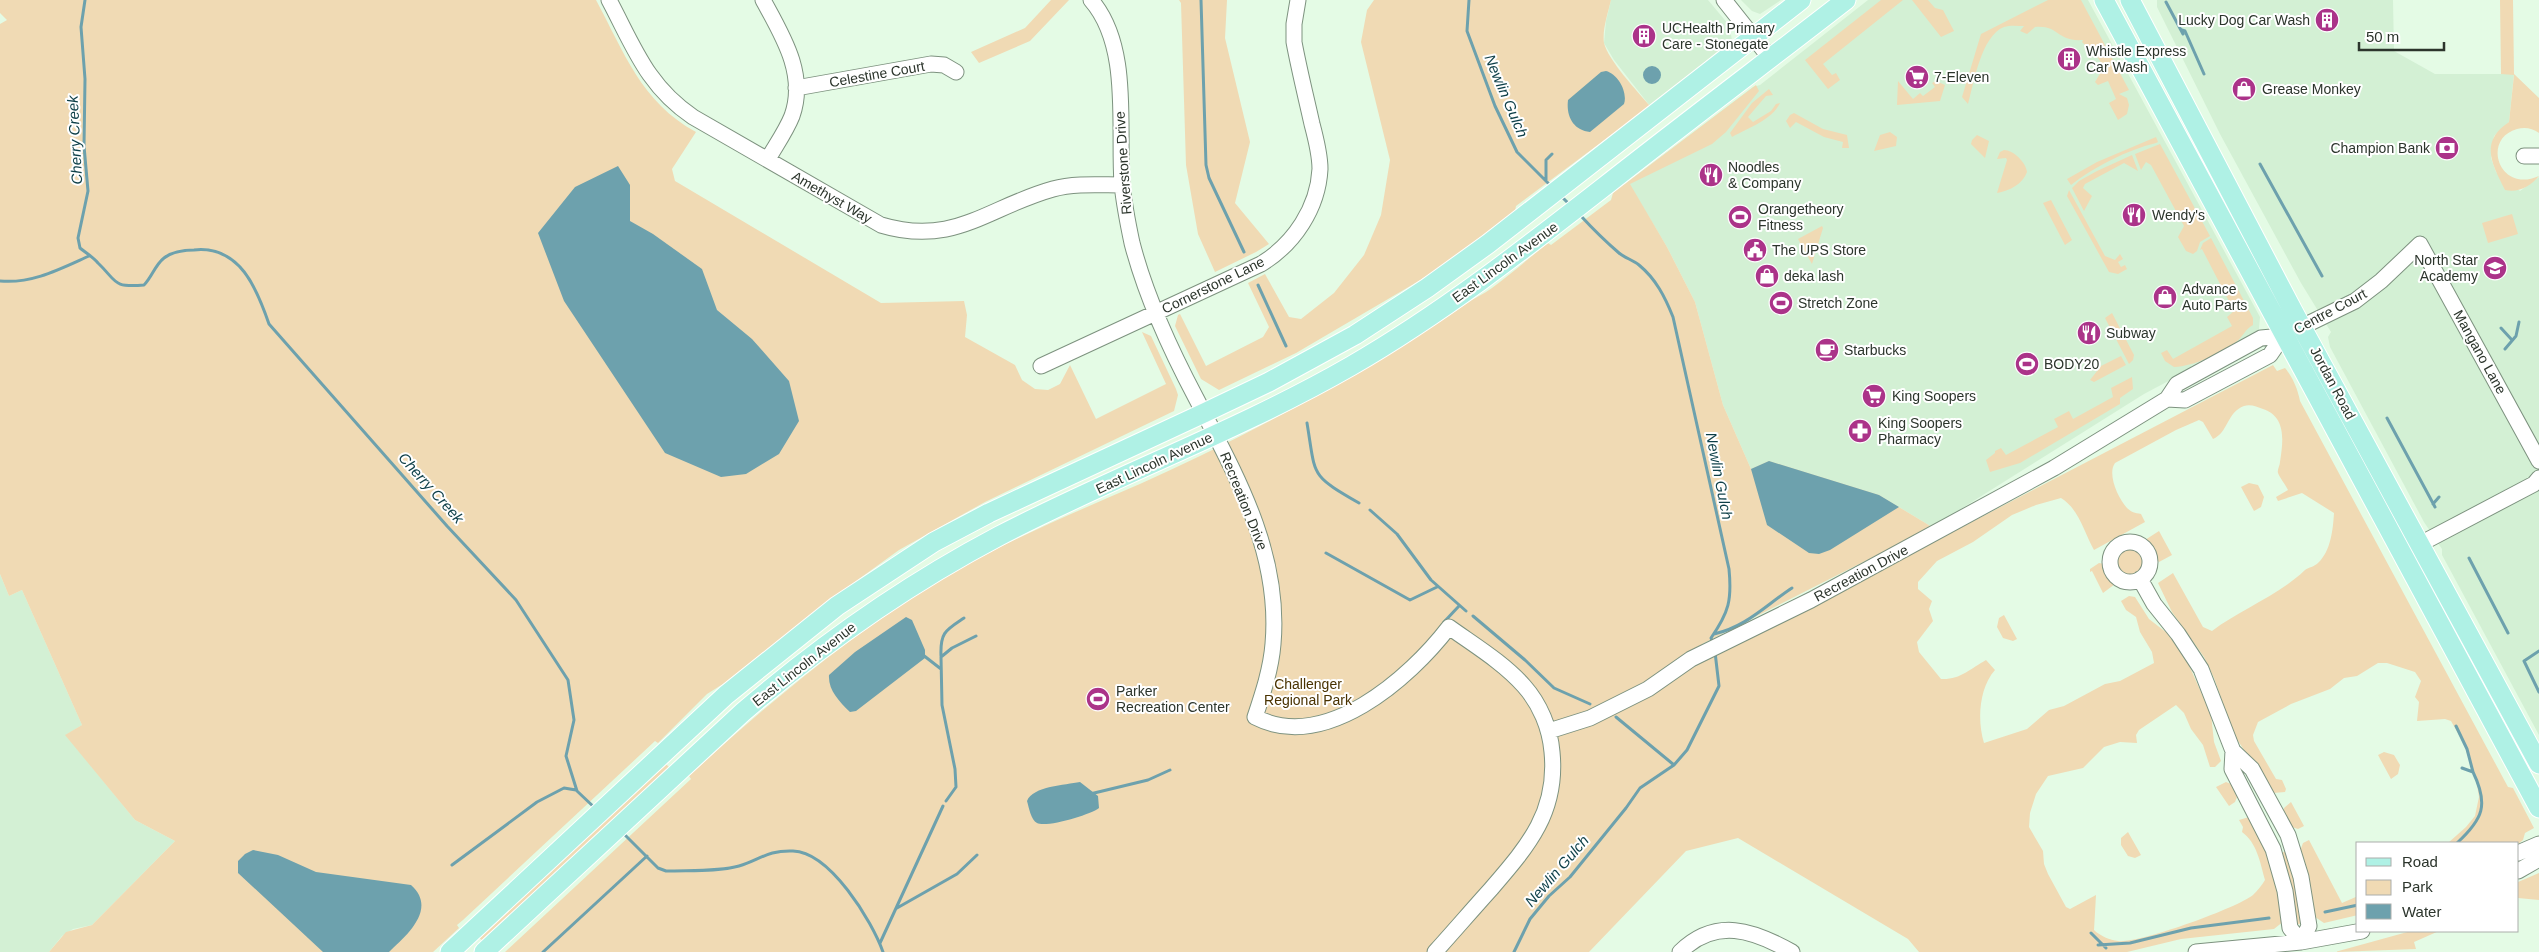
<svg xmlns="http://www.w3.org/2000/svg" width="2539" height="952" viewBox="0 0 2539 952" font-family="Arial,sans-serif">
<rect width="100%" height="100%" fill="#e4fbe5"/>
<path fill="#d3f0d4" d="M1611,0H1708L1729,25L1732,40L1650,106L1614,60L1604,43L1606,21Z
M1741,0H1781L1760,14L1752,11Z
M1868,0H2088L2260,317L2259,329L2255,334L2191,366V369L2144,394L1932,527L1879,495L1751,469L1723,405L1695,302L1667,247L1628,182L1753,87L1760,85Z
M2157,0H2393L2394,51L2435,74H2514L2509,122L2494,136L2491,158L2496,172L2520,191L2539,177V735L2448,566L2442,555V549L2424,522L2330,347L2328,337L2331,332L2301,283L2220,134L2157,7Z
M0,574L9,596L22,590L82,725L66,735L135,820L175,841L92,925L73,929L62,936L49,952H0Z"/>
<path fill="#f0dab4" d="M0,0H596C624,52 641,102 696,132L672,169L675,181L881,303L964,301L967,315L965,337L1015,365L1022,380L1035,389L1048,390L1060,384L1070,365L1096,419L1166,384L1142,332L1151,336L1176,389L1178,395L1174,411L985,502L899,550L823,605L723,684L707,694L658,743L655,741L463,920L457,925L459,928L433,952H49L66,932L92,925L175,841L135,820L65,735L82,725L22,590L9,596L0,574V24L7,20L0,13Z
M1051,0H1069L1030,41L979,63L971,52L1025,28Z
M1179,0H1227L1225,38L1250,142L1235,203L1269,244L1256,252L1215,272L1198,234L1186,165L1181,3Z
M1374,0H1611C1608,13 1602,30 1604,43C1608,60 1638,92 1650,106L1516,206L1515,211L1436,270L1412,285L1296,353L1219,390L1201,379L1175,326L1178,315L1180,314L1206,366L1263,337L1269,327L1248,283L1265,274L1289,317L1301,319L1334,293L1364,255L1381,215L1390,160L1361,42L1367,10Z
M1881,0H1903L1823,64L1832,75L1836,73L1840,80L1828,89L1805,60Z
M1912,0H1928L1935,8L1943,10L1954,31L1941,37Z
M2048,0H2081L2129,90L2119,94L2127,98L2129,105L2127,114L2118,120L2109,103L2116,99L2108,81L2098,85L2095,82L2104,67L2096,55L2086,53L2087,47L2082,42L2083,40C2056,42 2060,25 2035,27L2027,34L2020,31L2024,26C2017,26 2010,25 2004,27C1981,36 1974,83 1968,104L1962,97L1981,34Z
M2500,0H2513L2514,74L2539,98V133C2532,128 2525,127 2517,129C2481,139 2499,194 2539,176C2531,186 2519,193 2505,190C2492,164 2479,142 2509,122L2514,75L2501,74Z
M1898,81L1913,99L1920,93L1923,96L1935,87L1932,83L1936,81L1945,85L1940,101L1897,105Z
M1756,85L1759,91L1726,132L1712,144L1630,184L1667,247L1695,302L1723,405L1751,469L1769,461L1879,495L1932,527L1702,644L1707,660L2273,365L2277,371L2285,368C2292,376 2298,389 2300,401L2508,787L2513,788L2534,828L2525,833L2523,840L2518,844L2448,843L2466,827L2475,816L2479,797L2477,785L2464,744L2451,721L2445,719L2417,721L2419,702L2415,697L2421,681L2415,672L2387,663H2378L2357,676L2344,678L2330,689L2291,704L2258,722L2253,735L2254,741L2276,779L2282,780L2286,789L2285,792L2273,793L2234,735L2214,678L2204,657L2172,612L2158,583L2173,573L2203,627L2212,631C2241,609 2278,596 2305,570C2309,567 2314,567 2318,563C2331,551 2333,529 2334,513L2302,493L2278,501L2276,497L2288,490C2285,484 2280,478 2278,473C2277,470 2280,465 2280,462C2283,442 2287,417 2263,409C2257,407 2251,404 2244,406C2227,412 2228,433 2213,439L2203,422L2199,420L2176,430L2115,463C2107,474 2118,498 2127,508C2131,512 2135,513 2141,514L2145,522L2094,550C2084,532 2079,509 2061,498L2036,505L2012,515L1973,542L1937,561L1918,582V589L1932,601L1929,609L1933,621L1917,642L1919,652L1941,679C1960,680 1970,669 1986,660L1995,670C1979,688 1977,720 1984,743L2027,729L2049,710L2064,706L2105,684L2120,681L2154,663L2152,652L2140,632L2136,617L2126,610L2121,601L2129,596L2135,597L2149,619L2167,633L2187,661L2211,714L2214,742L2221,761L2215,767H2210L2203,745L2191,729L2184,713L2176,705L2139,730L2136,735L2137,743L2120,742L2104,747L2083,768L2048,776L2036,794L2030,813L2029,827L2043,851L2044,864L2048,874L2066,907L2070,909L2096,895L2094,930C2100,936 2110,940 2118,941C2138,944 2237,908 2253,895C2257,891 2262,885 2265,880C2260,862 2257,843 2242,832L2243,827L2239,820L2249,817L2252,819L2273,868L2284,921L2274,929L2181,939L2127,952H1919L1908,939L1738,838L1686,851L1589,952H505L691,779L689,776C768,703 850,635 942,579C1024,529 1115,498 1200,456C1292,411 1382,362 1466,304C1474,298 1484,294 1492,288C1511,274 1529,258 1548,243L1551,245L1611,200L1613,193Z
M1769,89L1773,95L1766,96L1748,117L1753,122L1771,111L1776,104L1780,103C1772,120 1748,128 1732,137L1730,133L1752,103Z
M1794,113L1823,129L1847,135L1849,148H1842L1843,142L1824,137L1796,122L1790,128L1786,121L1790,115Z
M1890,132L1897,137L1896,146L1874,151L1880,135Z
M1977,135L1989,141L1985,158L1971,144L1972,140Z
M2156,137L2158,142L2156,143C2127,150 2094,167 2071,185L2067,179L2097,162Z
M2160,144L2210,236L2200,242L2197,251L2193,254L2186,251L2178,237L2184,226L2151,165L2146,162L2141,170L2135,154Z
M2004,150C2013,150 2026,162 2027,172C2023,184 2009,191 1997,193L2007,160L2006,158L1997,159L2000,152Z
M2132,155L2138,171L2124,163L2085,184L2083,188L2092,196L2084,211L2072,188L2079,181L2097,171Z
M2069,190L2105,256L2115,260L2120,254L2123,259L2118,262L2121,267L2125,265L2127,269L2118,274L2109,272L2067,196Z
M2051,200L2072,240L2065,245L2043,203Z
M2512,214L2518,234L2488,243L2482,223Z
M1822,226L1823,228L1812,264L1798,239Z
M2211,238L2253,318V325C2245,329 2243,337 2236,342C2219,354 2195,366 2174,367L2165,361L2161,353L2167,350L2173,359L2232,326L2227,317L2234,311L2202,249L2200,250L2203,243Z
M2112,313L2134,355L2133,360L2129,364L2105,318Z
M2121,356L2126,365L2094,382L2090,380L2101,366Z
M2132,377L2133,389L2120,398V404L2020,463L1990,472L1986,460L1995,453V451L2001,448L2006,455L2058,427L2054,419L2069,411L2073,419L2113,397L2111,388Z
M2249,483L2258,485L2264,497L2261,507L2254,511L2241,487Z
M2159,531L2172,555L2159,562L2145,540Z
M2117 562a14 14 0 1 1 28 0a14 14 0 1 1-28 0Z
M2099,563L2104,564L2108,575L2115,584L2103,593L2092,571L2090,572V569Z
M2004,615L2017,639L2013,641L2003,638L1997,627L1999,618Z
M2384,752L2394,755L2400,765L2398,774L2391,779L2378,755Z
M665,763L670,768L483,941L478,937Z
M2226,782L2231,784L2237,797L2235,802L2229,806L2216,787Z
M2291,802L2304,826L2298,829L2289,826L2283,814L2284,808Z
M2128,832L2141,855L2135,858L2128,856L2121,845V838Z
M2309,840L2342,903L2358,896V915L2324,923L2312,915L2299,854L2303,843Z
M2285,851L2288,852L2295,876L2302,923L2296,925L2281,854Z
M2539,873V900L2518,898V882Z
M2411,931H2439L2414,942L2416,949L2335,952Z"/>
<path fill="#6da1ad" d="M1643 75a9 9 0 1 1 18 0a9 9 0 1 1-18 0Z
M1606,71C1618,74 1628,92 1624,104L1590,132C1573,130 1566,116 1568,100L1601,72Z
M618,166L630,185V221L653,234L702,269L717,310L752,339L789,381L799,421L779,454L746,474L721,477L665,453L564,301L538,233L575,187Z
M1769,461L1879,495L1899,507L1830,550L1819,554L1809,553L1767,525L1751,469Z
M906,617L912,620L925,650V658L856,711L850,712C839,701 828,690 829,675L855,652Z
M1080,782L1098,796L1099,808C1090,815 1046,828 1037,823C1031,820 1029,808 1027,801C1033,786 1065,785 1080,782Z
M253,850L278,855L316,872L411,885C438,909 406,936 389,952H323L238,873V861L245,854Z"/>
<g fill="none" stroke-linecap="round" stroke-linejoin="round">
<path stroke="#6da1ad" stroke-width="3" d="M85,0L81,27L85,79L84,146L88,191L78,238L80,248C86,253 93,257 98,263C117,281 112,288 144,285C152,277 155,265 164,258C173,251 184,250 194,250C240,245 257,289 269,324L447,526L516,600L568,680L574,720L566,756L577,791L596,809
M1201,0L1206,165L1209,178L1244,252
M1469,0L1467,31L1495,106L1517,152L1552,187
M2166,2L2183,34
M2182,30L2185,31L2204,74
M2260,164L2322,276
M1546,181V160L1552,154
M1560,195L1570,205
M1580,215C1592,228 1605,241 1619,253C1625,258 1633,260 1639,265C1656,279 1665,297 1673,317L1729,569C1732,600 1729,612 1711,638L1713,643
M0,281C32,284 60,269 89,256
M1258,285L1286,346
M2501,328L2512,340
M2505,349L2516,336L2519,322
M2387,418L2435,507
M1307,423C1316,477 1309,474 1359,503
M2433,504L2439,497
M1370,510L1397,534L1431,580L1466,611
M1326,553L1410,600L1437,587
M2469,558L2508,633
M1473,616L1525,660L1554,688L1590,704
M1444,622L1459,606
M1714,634C1746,627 1766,605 1792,588
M2539,651L2524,661L2539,692
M923,655L941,669
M941,656C940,632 946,630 964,618
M1616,717L1674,765
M2456,726L2467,749L2473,772
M1090,794L1148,780L1170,770
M946,801L956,787L955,769L942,705L941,657L952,648L976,636
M623,833L658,868L666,871C689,870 717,872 739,866C760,860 767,850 793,851C830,852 872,921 883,952
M2457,843C2483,819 2489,805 2473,772L2462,768
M452,865L537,802L564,788L576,790
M897,908L957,874L977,855
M2325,912L2358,905
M2091,933L2106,948
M880,943L943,806
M2098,945L2130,943L2191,928L2269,918
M543,952L647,856
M1514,952L1530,919L1549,896L1570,877L1626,808L1640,788L1674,765L1687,750L1719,686L1715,652"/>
<g stroke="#7d927f" stroke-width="17">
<path id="minor" d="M609,0C634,47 647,86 693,117L881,225C954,247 988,207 1053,189C1075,183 1099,185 1122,185
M763,0C782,35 807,74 792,116C786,131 776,145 768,159
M1091,0C1131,46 1118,126 1122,184C1124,204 1128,224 1132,243C1146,297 1170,349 1196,398C1236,475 1281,553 1273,644C1271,669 1263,693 1255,717C1325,753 1409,679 1449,627C1474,645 1504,663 1524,686C1540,704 1550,728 1552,752C1558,812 1528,846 1491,889C1472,910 1454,931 1435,952
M1724,0L1770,58
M796,88L931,64L944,65L956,72
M2524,156H2539
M1041,366L1261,264C1294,244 1318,208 1320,169C1320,154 1316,139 1312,124C1306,97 1299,69 1294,42V24L1298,0
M2167,399L2185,400L2270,355L2283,336
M2110 562a20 20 0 1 1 40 0a20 20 0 1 1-40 0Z
M2420,544L2534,484L2539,478
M2140,579L2154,604L2178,634L2201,669L2233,751L2252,769L2288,835L2301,877L2309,926L2301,942L2290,928L2285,891L2273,849L2232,769L2233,751
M1549,731L1590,718L1648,689L1691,659L1811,600L2054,468L2167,399L2177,384L2261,338L2283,336L2355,301L2381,281L2420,244L2539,461
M2518,853L2539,844
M2518,871L2539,859
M1680,952C1716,917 1753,930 1792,952
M2196,952L2301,942L2362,931"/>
</g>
<g stroke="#fff" stroke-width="21">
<path id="major" d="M2104,0L2539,808
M2130,0L2293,311L2539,764
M450,952L726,695L837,606L934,542L989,513L1204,413L1269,382L1355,335L1427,288L1488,244L1801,0
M484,952L743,712C821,645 906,585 999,536C1114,476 1238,431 1351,366C1441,314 1523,250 1605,186C1685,123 1766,62 1846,0"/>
</g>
<use href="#minor" stroke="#fff" stroke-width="15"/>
<use href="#major" stroke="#aff1e5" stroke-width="19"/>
</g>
<defs>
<g id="building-disc" transform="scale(1.25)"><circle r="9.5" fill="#ab3389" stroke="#fff"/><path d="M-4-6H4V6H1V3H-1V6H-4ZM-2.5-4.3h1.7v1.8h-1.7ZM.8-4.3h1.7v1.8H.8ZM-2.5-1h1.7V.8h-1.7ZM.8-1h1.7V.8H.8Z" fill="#fff"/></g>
<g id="supermarket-disc" transform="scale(1.25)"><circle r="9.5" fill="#ab3389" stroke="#fff"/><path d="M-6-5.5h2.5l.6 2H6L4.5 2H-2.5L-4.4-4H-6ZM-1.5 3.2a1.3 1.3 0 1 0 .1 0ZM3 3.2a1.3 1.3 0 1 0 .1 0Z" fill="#fff"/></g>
<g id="shop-disc" transform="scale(1.25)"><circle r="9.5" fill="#ab3389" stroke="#fff"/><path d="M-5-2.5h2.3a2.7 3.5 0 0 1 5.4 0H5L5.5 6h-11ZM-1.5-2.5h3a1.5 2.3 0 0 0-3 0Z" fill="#fff"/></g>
<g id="bank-disc" transform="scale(1.25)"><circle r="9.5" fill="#ab3389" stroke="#fff"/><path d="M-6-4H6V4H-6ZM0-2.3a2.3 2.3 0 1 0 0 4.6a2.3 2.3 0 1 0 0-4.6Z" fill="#fff"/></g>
<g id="restaurant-disc" transform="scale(1.25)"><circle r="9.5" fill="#ab3389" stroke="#fff"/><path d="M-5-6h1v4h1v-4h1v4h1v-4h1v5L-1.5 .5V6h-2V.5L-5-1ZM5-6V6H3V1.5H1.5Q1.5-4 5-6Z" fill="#fff"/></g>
<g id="stadium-disc" transform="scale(1.25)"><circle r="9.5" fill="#ab3389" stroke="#fff"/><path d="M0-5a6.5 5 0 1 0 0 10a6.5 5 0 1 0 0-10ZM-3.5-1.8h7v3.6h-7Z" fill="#fff"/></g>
<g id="civic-disc" transform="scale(1.25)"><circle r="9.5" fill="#ab3389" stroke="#fff"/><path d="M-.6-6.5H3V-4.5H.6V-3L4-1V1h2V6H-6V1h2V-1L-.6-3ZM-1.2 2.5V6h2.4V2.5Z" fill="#fff"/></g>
<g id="school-disc" transform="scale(1.25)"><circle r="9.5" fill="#ab3389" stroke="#fff"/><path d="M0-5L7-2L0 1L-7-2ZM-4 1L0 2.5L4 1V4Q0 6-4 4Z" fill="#fff"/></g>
<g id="cafe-disc" transform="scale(1.25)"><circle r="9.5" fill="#ab3389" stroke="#fff"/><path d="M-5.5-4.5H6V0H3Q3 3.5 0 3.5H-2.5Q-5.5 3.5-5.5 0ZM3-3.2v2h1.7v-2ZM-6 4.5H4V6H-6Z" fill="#fff"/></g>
<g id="pharmacy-disc" transform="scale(1.25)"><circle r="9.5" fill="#ab3389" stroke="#fff"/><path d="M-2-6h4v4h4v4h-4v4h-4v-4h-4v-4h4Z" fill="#fff"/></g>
</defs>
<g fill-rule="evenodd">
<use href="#building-disc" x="2327" y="20"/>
<use href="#building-disc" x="1644" y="36"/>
<use href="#building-disc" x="2069" y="59"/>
<use href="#supermarket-disc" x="1917" y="77"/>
<use href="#shop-disc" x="2244" y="89"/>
<use href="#bank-disc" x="2447" y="148"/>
<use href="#restaurant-disc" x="1711" y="175"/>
<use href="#restaurant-disc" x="2134" y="215"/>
<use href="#stadium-disc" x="1740" y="217"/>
<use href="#civic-disc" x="1755" y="250"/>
<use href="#school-disc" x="2495" y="268"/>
<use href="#shop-disc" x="1767" y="276"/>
<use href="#shop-disc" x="2165" y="297"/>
<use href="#stadium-disc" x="1781" y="303"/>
<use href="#restaurant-disc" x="2089" y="333"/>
<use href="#cafe-disc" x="1827" y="350"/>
<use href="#stadium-disc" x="2027" y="364"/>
<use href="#supermarket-disc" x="1874" y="396"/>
<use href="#pharmacy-disc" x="1860" y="431"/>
<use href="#stadium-disc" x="1098" y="699"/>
</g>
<g text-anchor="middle" stroke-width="4" stroke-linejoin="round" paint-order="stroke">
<g font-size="14" fill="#2c352c" stroke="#fff" text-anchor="start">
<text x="2310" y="25" text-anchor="end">Lucky Dog Car Wash</text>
<text x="1662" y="33">UCHealth Primary<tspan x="1662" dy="16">Care - Stonegate</tspan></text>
<text x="2086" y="56">Whistle Express<tspan x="2086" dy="16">Car Wash</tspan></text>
<text x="1934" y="82">7-Eleven</text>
<text x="2262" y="94">Grease Monkey</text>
<text x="2430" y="153" text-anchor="end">Champion Bank</text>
<text x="1728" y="172">Noodles<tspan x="1728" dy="16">&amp; Company</tspan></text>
<text x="1758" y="214">Orangetheory<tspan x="1758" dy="16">Fitness</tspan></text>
<text x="2152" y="220">Wendy's</text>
<text x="1772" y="255">The UPS Store</text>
<text x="2478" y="265" text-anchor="end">North Star<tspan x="2478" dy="16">Academy</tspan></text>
<text x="1784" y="281">deka lash</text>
<text x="2182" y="294">Advance<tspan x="2182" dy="16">Auto Parts</tspan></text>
<text x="1798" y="308">Stretch Zone</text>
<text x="2106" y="338">Subway</text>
<text x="1844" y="355">Starbucks</text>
<text x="2044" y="369">BODY20</text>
<text x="1892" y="401">King Soopers</text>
<text x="1878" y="428">King Soopers<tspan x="1878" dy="16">Pharmacy</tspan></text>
<text x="1116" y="696">Parker<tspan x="1116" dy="16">Recreation Center</tspan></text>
</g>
<g font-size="14" fill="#2c352c" stroke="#fff">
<text transform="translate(877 74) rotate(-10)" y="5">Celestine Court</text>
<text transform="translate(1123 163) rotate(-94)" y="5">Riverstone Drive</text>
<text transform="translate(832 197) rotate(30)" y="5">Amethyst Way</text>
<text transform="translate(1505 262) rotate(-36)" y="5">East Lincoln Avenue</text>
<text transform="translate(1213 285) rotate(-26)" y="5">Cornerstone Lane</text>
<text transform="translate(2330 311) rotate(-28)" y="5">Centre Court</text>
<text transform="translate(2480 352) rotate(61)" y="5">Mangano Lane</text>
<text transform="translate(2333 383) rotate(62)" y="5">Jordan Road</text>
<text transform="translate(1154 463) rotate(-25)" y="5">East Lincoln Avenue</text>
<text transform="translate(1244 501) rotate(68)" y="5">Recreation Drive</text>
<text transform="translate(1861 573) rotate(-28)" y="5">Recreation Drive</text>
<text transform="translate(804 664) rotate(-38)" y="5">East Lincoln Avenue</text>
</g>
<g font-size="14" fill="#493200" stroke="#fff">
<text x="1308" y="689">Challenger<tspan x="1308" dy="16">Regional Park</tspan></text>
</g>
<g font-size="15" font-style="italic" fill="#0d3f48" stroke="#fff">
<text transform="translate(1506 96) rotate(67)" y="5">Newlin Gulch</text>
<text transform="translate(75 140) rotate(-93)" y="5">Cherry Creek</text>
<text transform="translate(1719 476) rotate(79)" y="5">Newlin Gulch</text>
<text transform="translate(431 488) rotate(48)" y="5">Cherry Creek</text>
<text transform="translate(1557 871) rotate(-49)" y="5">Newlin Gulch</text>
</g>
</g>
<rect x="2356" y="842" width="162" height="90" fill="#ffffff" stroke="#abaeab"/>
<rect x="2366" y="858" width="25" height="8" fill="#aff1e5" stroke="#abaeab"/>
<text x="2402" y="867" font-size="15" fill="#2c352c">Road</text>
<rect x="2366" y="880" width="25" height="15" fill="#f0dab4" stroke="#abaeab"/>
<text x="2402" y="892" font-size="15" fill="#2c352c">Park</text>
<rect x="2366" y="904" width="25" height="15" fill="#6da1ad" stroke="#abaeab"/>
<text x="2402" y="917" font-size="15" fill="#2c352c">Water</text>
<path d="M2359 42v8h85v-8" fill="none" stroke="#2c352c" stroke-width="2.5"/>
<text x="2366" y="42" font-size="15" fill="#2c352c" stroke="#ffffff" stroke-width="4" paint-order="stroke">50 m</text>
</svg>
